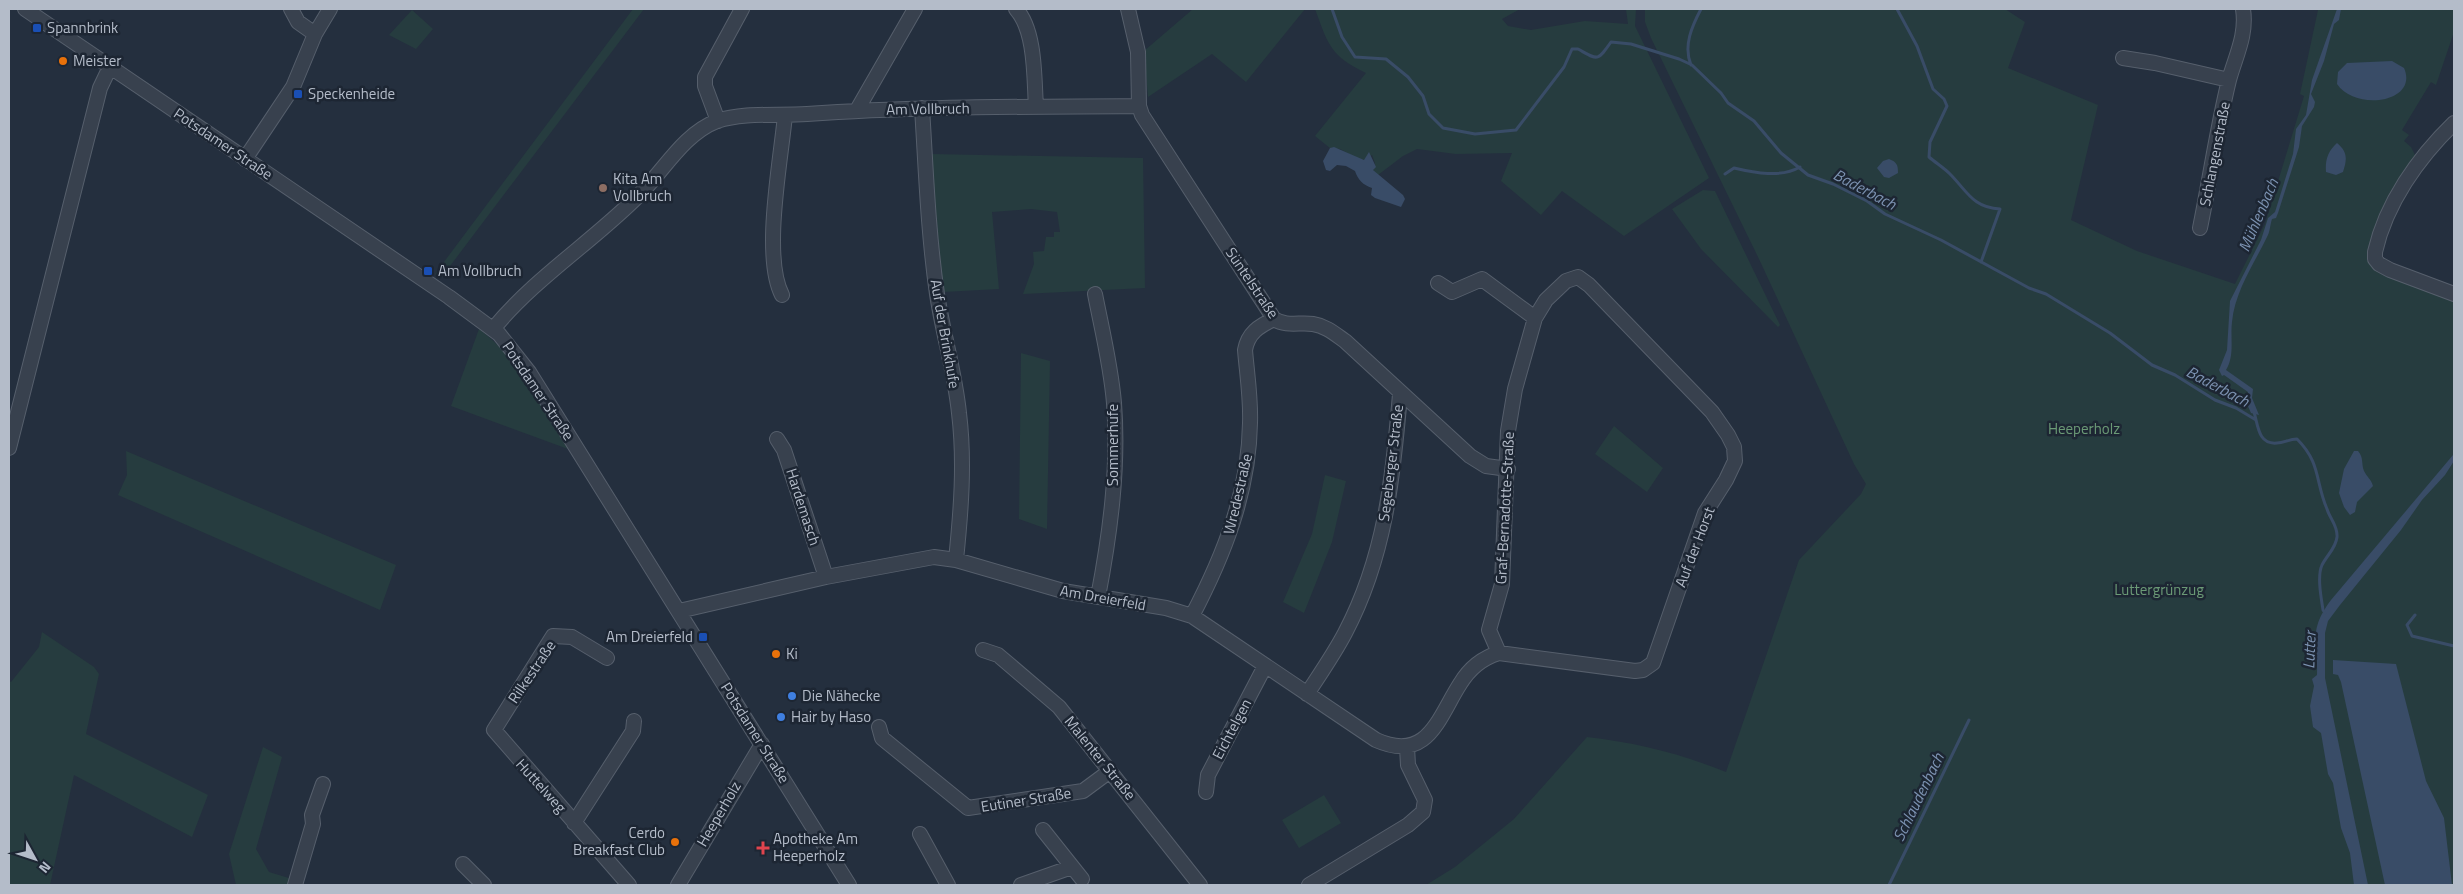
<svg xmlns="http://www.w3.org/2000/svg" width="2463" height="894" viewBox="0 0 2463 894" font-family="'Titillium Web',sans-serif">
<rect width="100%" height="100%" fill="#242f3e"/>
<path fill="#263c3f" d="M633,9H644L441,278L435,274Z
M1193,9H1305L1246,82L1212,54L1148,97L1144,51Z
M1315,9H1520L1502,19L1508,26L1531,30L1585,21L1628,24L1626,9H1636L1635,26L1709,178L1624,236L1562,191L1541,215L1501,181L1512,153L1456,154L1417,149L1403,156L1378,175L1373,170L1375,163L1372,155L1364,160L1358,159L1340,149L1330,148L1315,136L1366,73C1330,56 1328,44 1315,9Z
M1645,9H2005L2025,22L2008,68L2098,105L2071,220L2137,251L2235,284L2265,224L2304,96L2300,94L2318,10L2454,9V32L2436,85L2431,82L2402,130L2409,135L2404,141L2411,147L2417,159L2371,256L2454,298V885H1426L1455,867L1514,819L1587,737C1638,743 1678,753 1726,772L1799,560L1861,494L1866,484L1854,464L1759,259L1651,38L1645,22Z
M412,10L433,29L416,49L389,35Z
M931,154L1143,158L1145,288L1023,294L1034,264L1033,252L1044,251L1046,237H1054V232H1060L1057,212L1031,209L992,212L999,289L943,292Z
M1703,190L1715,191L1780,325L1778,327L1701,249L1672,209Z
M479,329C520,359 542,408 568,449L451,406Z
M1021,353L1050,361L1047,529L1019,519Z
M1614,426L1663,468L1647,492L1595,454Z
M126,451L396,565L380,610L118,495L127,475Z
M1325,475L1346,481L1332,542L1304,613L1283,602L1312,534Z
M42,632L94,667L99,674L86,734L208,795L192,837L74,775L50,885H9V681L11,682L39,647Z
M263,747L282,757L256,849L269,872L292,879L289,885H236L229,854Z
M1324,795L1341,823L1299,848L1282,820Z"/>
<path fill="#394c67" d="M2337,9H2341L2339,20L2334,24L2324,61L2311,94L2315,102L2314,107L2302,126L2299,147L2278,213L2276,218L2272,219C2270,225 2270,232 2267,237C2254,264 2235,291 2232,322C2230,338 2235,355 2226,370L2253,389L2252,398L2259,415L2251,413L2247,404L2248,392L2224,375L2222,376L2219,370L2227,350L2230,301L2261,240L2268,218L2275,212L2293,154L2296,129L2306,115L2312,80Z
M2392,61L2404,68C2419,102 2356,112 2337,84L2338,72L2347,63Z
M2337,143C2348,152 2347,160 2343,172L2336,175L2326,172C2325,160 2328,151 2337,143Z
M1334,147L1364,160L1369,152L1376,167L1373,170L1403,195L1405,199L1401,207L1375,198L1371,195L1372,188C1363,185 1358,180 1355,171L1346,166L1337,165L1330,171L1326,170L1323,161L1330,148Z
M1889,159C1897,162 1898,165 1898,173L1889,178L1884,177L1877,168L1883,161Z
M2454,450V461L2445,475L2422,500L2401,530L2340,605L2328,621L2325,633V678L2368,885H2354L2350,853L2341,828L2333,783L2328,774L2321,733L2313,727L2310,706L2314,686L2312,679L2317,675C2318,640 2308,631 2331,600L2453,455Z
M2354,451H2358C2364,458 2361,463 2364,471C2367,477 2371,479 2373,486L2357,502L2355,512L2350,515L2344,507L2339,493L2344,469Z
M2333,660L2396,664L2426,781L2444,818L2452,885H2385L2341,682L2338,675L2333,674Z"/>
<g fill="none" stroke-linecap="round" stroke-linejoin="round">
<path stroke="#394c67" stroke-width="3" d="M1332,9L1342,37L1355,57L1386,59L1408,77L1423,96L1429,114L1443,128L1475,134L1516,130L1564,67L1572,49H1578C1598,60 1597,62 1611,42L1631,44L1679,59L1692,65L1721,93L1728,103L1754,121L1781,153L1808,175L1833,184L1867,201L1885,214L1941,240L2029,288L2046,294L2110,333L2152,365L2175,375L2215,400L2236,408L2256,420
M1897,9L1917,46L1933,89L1944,99L1947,106L1930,142L1929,157C1936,163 1944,168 1950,174C1967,191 1973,208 2000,209L1981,262
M1691,65C1683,46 1692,26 1701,9
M1725,174L1734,168C1755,173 1781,178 1800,167
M2254,412C2258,425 2258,445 2277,443C2284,443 2289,439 2297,439C2321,463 2315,481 2327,509C2330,519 2338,526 2337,537C2336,548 2327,555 2322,565C2317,576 2321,597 2323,610L2325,613
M2415,615L2407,625L2412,636L2454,646
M1889,885L1969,720"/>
<g stroke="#565f6c" stroke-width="16">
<path id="minor" d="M25,9L449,297L499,334L529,372L849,885
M291,9L298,22L315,34
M1016,9C1036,31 1034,79 1036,107
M1128,9L1138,52L1139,106L1142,115L1274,319C1287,327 1299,322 1313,324C1326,326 1335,334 1345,341L1470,456L1486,466L1508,469
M2123,58L2155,63L2229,80
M922,108C926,170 928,232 937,294C943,334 955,373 959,413C965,462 961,511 956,560
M857,110L915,9
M718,121L705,86V77L742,9
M2454,123C2418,158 2386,203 2375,252V259L2379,264L2390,270L2454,294
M245,159L293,87L315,34L330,9
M2200,228C2210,179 2217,129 2229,80C2236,55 2247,35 2243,9
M1438,283L1452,292L1482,279L1535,318
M1095,294C1102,330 1111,366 1114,403C1119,468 1110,534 1098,597
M782,295C762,256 781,160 785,115
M493,329C535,278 592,242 638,196C663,172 683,134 717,121C744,112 778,116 807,114C917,106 1029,107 1139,106
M777,439L784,450L826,577
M9,448L100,88L110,67
M679,611L826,577L934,557L956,560L1063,591L1166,608L1192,616L1376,740C1428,763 1438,718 1460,684C1469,669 1482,658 1499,653L1489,630L1502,584L1508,431L1515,389L1535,318L1546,300L1566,281L1578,277L1589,285L1712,412L1728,435L1734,447L1735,461L1726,480L1705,513L1653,663L1643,670L1635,671L1499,653
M1192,616C1224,555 1249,492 1250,423C1251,399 1247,374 1245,350C1248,333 1259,326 1274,319
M983,650L998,655L1059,707L1200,885
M607,658L572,637L553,636L494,730L629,885
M1307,694C1320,674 1334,654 1345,633C1385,557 1393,479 1400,394
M879,727L882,738L968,808L1083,791L1110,771
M1206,792L1208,775L1265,666
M574,823L633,731L634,721
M1043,830L1082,879
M920,834L948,885
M463,864L484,885
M295,885L313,824L312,815L323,784
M678,885L762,744
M1021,885L1072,867
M1309,885L1408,825L1423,812L1425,800L1408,765L1407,747"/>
</g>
<use href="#minor" stroke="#38414e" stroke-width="14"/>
</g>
<g fill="#1a4fb4" stroke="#1d2633" stroke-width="2">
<rect x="32" y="23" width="10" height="10" rx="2.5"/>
<rect x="293" y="89" width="10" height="10" rx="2.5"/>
<rect x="423" y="266" width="10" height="10" rx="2.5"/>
<rect x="698" y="632" width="10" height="10" rx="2.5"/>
</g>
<g fill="#e8710a" stroke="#1d2633" stroke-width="2">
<circle cx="63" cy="61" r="5"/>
<circle cx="776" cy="654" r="5"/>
<circle cx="675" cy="842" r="5"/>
</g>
<circle fill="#8d6e63" stroke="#1d2633" stroke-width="2" cx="603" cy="188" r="5"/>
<g fill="#3f7fe0" stroke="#1d2633" stroke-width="2">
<circle cx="792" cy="696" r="5"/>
<circle cx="781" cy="717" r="5"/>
</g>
<path fill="#e0444e" stroke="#1d2633" stroke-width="2" d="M760.5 840.5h5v5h5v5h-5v5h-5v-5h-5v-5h5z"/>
<g text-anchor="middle" stroke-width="5" stroke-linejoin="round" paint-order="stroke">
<g font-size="15" fill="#b4bcc9" stroke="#1d2633" text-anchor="start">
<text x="47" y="33">Spannbrink</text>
<text x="73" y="66">Meister</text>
<text x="308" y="99">Speckenheide</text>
<text x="613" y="184">Kita Am<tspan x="613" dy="17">Vollbruch</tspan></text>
<text x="438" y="276">Am Vollbruch</text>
<text x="693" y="642" text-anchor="end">Am Dreierfeld</text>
<text x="786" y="659">Ki</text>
<text x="802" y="701">Die Nähecke</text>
<text x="791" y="722">Hair by Haso</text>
<text x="665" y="838" text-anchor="end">Cerdo<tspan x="665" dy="17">Breakfast Club</tspan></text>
<text x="773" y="844">Apotheke Am<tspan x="773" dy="17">Heeperholz</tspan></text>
</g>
<g font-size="15" fill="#b4bcc9" stroke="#1d2633">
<text transform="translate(928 109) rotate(-1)" y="5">Am Vollbruch</text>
<text transform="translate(223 144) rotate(34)" y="5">Potsdamer Straße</text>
<text transform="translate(2215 154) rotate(-79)" y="5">Schlangenstraße</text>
<text transform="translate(1252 283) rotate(56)" y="5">Süntelstraße</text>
<text transform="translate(945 334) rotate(80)" y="5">Auf der Brinkhufe</text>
<text transform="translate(538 391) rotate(56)" y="5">Potsdamer Straße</text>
<text transform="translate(1113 445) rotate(-90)" y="5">Sommerhufe</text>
<text transform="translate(1391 463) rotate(-83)" y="5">Segeberger Straße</text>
<text transform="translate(1238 494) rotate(-77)" y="5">Wredestraße</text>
<text transform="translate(803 507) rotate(72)" y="5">Hardemasch</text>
<text transform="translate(1505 508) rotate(-87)" y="5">Graf-Bernadotte-Straße</text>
<text transform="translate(1695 547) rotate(-69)" y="5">Auf der Horst</text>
<text transform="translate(1103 598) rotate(10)" y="5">Am Dreierfeld</text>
<text transform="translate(532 672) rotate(-56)" y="5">Rilkestraße</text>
<text transform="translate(1232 729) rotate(-62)" y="5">Eichtelgen</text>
<text transform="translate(755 733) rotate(58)" y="5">Potsdamer Straße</text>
<text transform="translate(1100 758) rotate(51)" y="5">Malenter Straße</text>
<text transform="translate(541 786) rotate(48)" y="5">Huttelweg</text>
<text transform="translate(1026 800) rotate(-9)" y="5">Eutiner Straße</text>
<text transform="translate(719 814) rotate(-60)" y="5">Heeperholz</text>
</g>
<g font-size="15" fill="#6b9a76" stroke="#1d2633">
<text x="2084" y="434">Heeperholz</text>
<text x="2159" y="595">Luttergrünzug</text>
</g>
<g font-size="16" font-style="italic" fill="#7c92b1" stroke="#1d2633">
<text transform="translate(1865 189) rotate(28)" y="6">Baderbach</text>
<text transform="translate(2258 215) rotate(-67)" y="6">Mühlenbach</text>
<text transform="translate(2218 386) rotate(28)" y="6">Baderbach</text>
<text transform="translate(2309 650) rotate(-88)" y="6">Lutter</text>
<text transform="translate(1918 797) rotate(-64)" y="6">Schlaudenbach</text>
</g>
</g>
<rect width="2463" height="894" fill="none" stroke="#b4bcc9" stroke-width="20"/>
<g transform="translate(35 859) rotate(130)" stroke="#1d2633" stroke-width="4" paint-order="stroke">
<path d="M0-4L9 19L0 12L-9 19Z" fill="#b4bcc9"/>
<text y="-8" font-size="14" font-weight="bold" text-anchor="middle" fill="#b4bcc9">N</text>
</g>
</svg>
